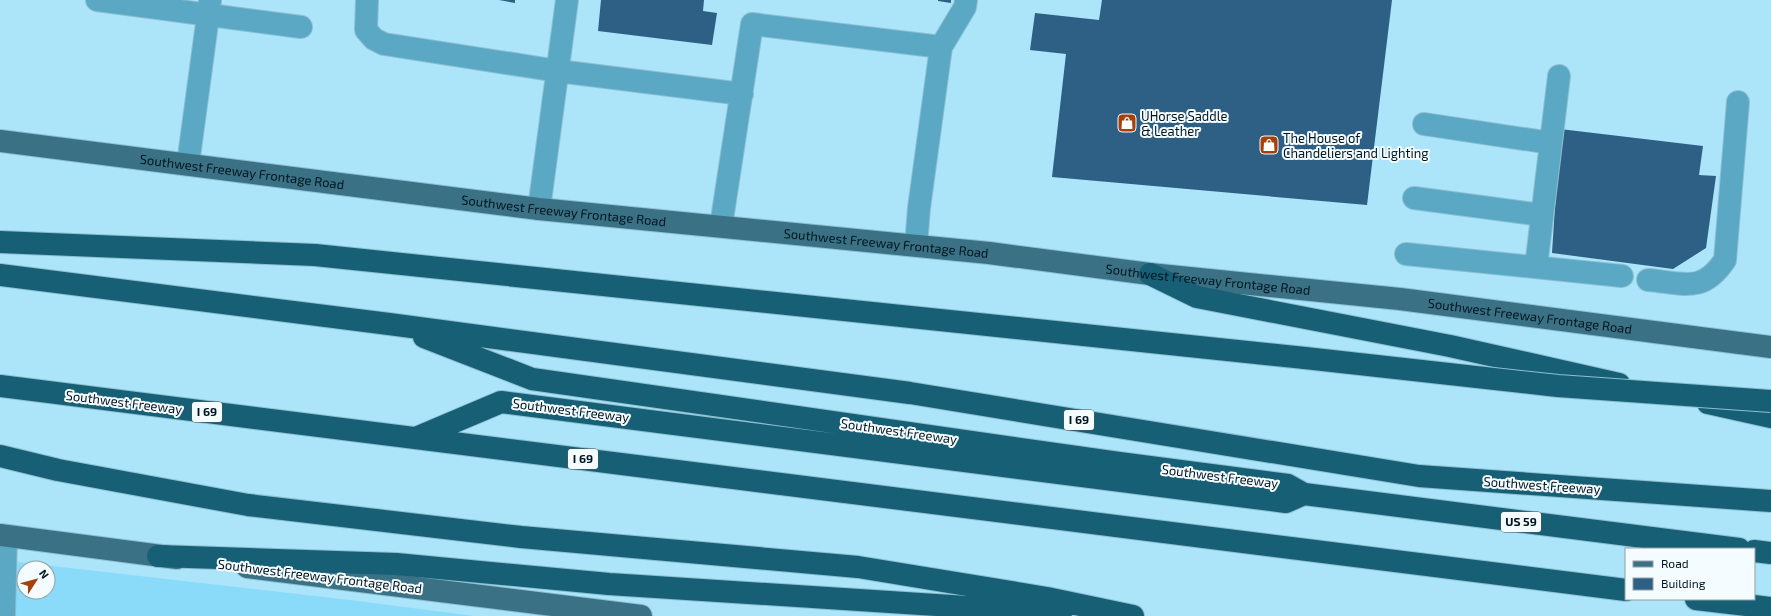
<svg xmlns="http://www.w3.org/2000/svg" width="1771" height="616" viewBox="0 0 1771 616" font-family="'Exo 2',sans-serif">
<rect width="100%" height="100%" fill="#ace4f9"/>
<path fill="#8adbfa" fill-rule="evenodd" d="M0,560L350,600L474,616H0ZM24,568H48V592H24Z"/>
<path fill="#2e5f84" d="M499,0H515V3Z
M601,0H704L703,11L717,13L712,45L598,31Z
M938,0H951V3L938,1Z
M1102,0H1392L1367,205L1052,177L1066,54L1030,50L1035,13L1099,20Z
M1560,129L1703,146L1699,175L1716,176L1706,248L1673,269L1552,253Z"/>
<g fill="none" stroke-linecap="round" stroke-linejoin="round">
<g stroke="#8dbfd2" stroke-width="24">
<path id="minor" d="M97,0L301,27
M367,0L366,30L374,39L384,44L558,71L742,94
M1424,124L1551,143
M188,164L210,1
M1414,198L1542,215
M539,209L567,0
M721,226L752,24L941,47
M916,245L919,208L941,47L965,7L966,0
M1406,254L1622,276
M1536,267L1559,76
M1648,280C1684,283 1702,294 1725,260L1738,102
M4,616L6,536"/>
</g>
<g stroke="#8dbfd2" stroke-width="24">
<g id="major">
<path id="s1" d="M0,141L539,209L989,253L1150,274L1400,299L1771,347"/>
<path d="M0,535L177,558"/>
<path d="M247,567L641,616"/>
</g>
</g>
<g stroke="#8dbfd2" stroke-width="24">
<path id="highway" d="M0,242L315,255L1305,358
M1150,274L1197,297L1450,346L1619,384
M0,275L389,324L910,393L1419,476L1771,501
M424,337L532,379L1119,463L1288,485L1304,494L1739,549
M0,386L1626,590
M1708,403L1771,417
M416,438L501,402L1286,502L1304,494
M0,456L58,470L248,505L521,537L858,567L1047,598L1133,616
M1754,551L1771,553
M158,556L396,564L609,584L1061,613
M1696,599L1771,608"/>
</g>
<use href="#minor" stroke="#5aa8c3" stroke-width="22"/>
<use href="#major" stroke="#3a7184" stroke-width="22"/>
<use href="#highway" stroke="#165f75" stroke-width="22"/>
<g stroke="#8dbfd2" stroke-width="24" stroke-linecap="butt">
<path id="highway-bridge" d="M1305,358L1558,386L1771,401"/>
</g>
<use href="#highway-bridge" stroke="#165f75" stroke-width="22"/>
</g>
<defs>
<g id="shop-square" transform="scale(1)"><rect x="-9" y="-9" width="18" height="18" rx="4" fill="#a64209" stroke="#f5fcff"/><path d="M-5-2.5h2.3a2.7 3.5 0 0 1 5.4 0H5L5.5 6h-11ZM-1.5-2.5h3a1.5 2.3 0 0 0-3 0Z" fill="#fff"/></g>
</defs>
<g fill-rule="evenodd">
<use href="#shop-square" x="1127" y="123"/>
<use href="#shop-square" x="1269" y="145"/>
</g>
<g text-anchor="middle" stroke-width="4" stroke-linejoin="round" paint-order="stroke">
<g fill="#f5fcff" stroke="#4a5a62" stroke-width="1">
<rect x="192" y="402" width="30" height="20" rx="3"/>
<rect x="1064" y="410" width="30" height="20" rx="3"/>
<rect x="568" y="449" width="30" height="20" rx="3"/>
<rect x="1501" y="512" width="40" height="20" rx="3"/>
</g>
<g font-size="12" font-weight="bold" fill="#00151f">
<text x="207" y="416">I 69</text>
<text x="1079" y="424">I 69</text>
<text x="583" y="463">I 69</text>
<text x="1521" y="526">US 59</text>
</g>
<g font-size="13" fill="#00151f" stroke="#f5fcff" text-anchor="start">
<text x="1141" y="121">UHorse Saddle<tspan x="1141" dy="15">&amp; Leather</tspan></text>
<text x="1283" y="143">The House of<tspan x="1283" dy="15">Chandeliers and Lighting</tspan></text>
</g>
<g font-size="13" fill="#00151f" stroke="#f5fcff">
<text dy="5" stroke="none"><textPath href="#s1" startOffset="244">Southwest Freeway Frontage Road</textPath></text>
<text dy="5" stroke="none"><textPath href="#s1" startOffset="568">Southwest Freeway Frontage Road</textPath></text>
<text dy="5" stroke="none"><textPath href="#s1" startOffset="892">Southwest Freeway Frontage Road</textPath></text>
<text dy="5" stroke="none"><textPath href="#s1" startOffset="1216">Southwest Freeway Frontage Road</textPath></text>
<text dy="5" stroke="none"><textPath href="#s1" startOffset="1540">Southwest Freeway Frontage Road</textPath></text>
<text transform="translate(124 402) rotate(7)" y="5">Southwest Freeway</text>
<text transform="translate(571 410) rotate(7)" y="5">Southwest Freeway</text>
<text transform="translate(899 431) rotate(8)" y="5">Southwest Freeway</text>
<text transform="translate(1220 476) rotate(7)" y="5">Southwest Freeway</text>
<text transform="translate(1542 485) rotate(4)" y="5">Southwest Freeway</text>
<text transform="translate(320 576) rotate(7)" y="5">Southwest Freeway Frontage Road</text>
</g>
</g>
<rect x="1625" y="548" width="130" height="52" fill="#f5fcff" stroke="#93a0a5"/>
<rect x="1633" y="561" width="20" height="6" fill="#3a7184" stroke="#93a0a5"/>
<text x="1661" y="568" font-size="12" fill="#00151f">Road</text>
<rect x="1633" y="578" width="20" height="12" fill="#2e5f84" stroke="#93a0a5"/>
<text x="1661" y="588" font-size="12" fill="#00151f">Building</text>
<g transform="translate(36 580) rotate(54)"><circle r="19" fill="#f5fcff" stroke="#93a0a5"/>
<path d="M0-3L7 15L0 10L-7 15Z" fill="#a64209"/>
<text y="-6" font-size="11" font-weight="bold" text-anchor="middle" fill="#00151f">N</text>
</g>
</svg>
